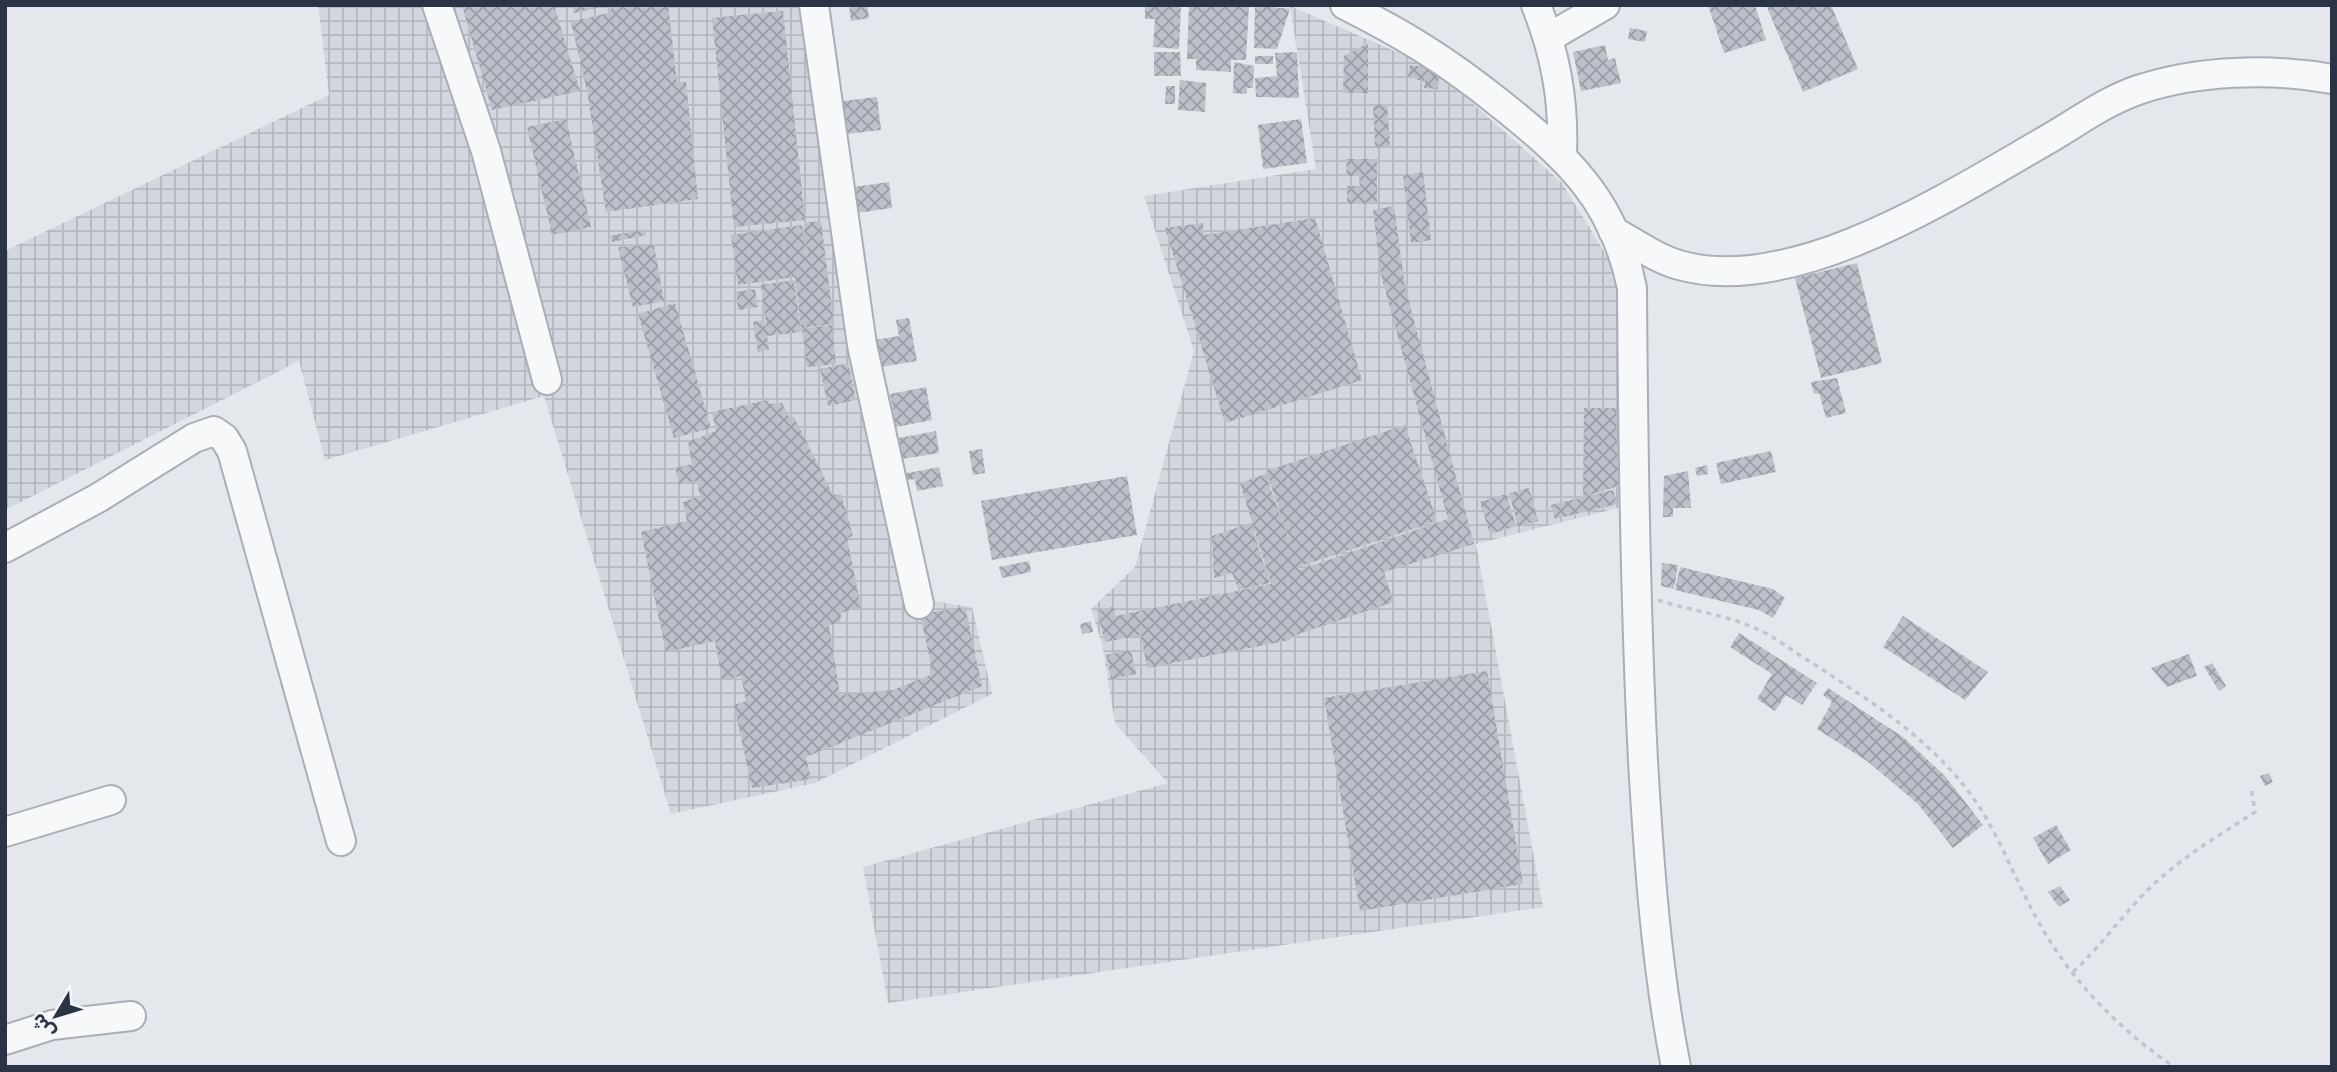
<svg xmlns="http://www.w3.org/2000/svg" width="2337" height="1072" viewBox="0 0 2337 1072" font-family="'Asap Condensed','Noto Sans Arabic',sans-serif">
<defs>
<pattern id="industrial-grid" width="8" height="8" patternUnits="userSpaceOnUse" patternTransform="scale(1.75)"><rect width="8" height="8" fill="#d2d6de"/><path d="M0 4h8M4 0v8" fill="none" stroke="#b4b8c0"/></pattern>
<pattern id="building-cross-hatch" width="8" height="8" patternUnits="userSpaceOnUse" patternTransform="scale(1.75)"><rect width="8" height="8" fill="#bbc0ca"/><path d="M0 0l8 8M0 8l8-8" fill="none" stroke="#989da6"/></pattern>
</defs>
<rect width="100%" height="100%" fill="#e4e7ec"/>
<path fill="url(#industrial-grid)" d="M318,5H799L859,375L913,598L972,607L992,694L815,783L671,814L544,396L325,460L299,361L5,510V251L329,95Z
M1290,6L1432,67L1562,183L1619,276V459L1622,507L1476,544L1543,907L888,1003L863,867L1168,783L1115,723L1102,644L1091,609L1135,567L1194,351L1144,196L1316,169Z"/>
<path fill="url(#building-cross-hatch)" d="M462,5H554L580,91L492,110Z
M572,5H605V6L574,13Z
M614,5H668L677,82H686L698,199L606,212L587,91L571,22L608,13Z
M849,5H867L869,18L851,21Z
M1145,5H1181L1179,49L1153,47L1155,19H1145Z
M1189,5H1249L1246,60H1231V72L1196,70V59H1187Z
M1255,5L1290,9L1277,49L1254,48Z
M1708,5H1755L1766,40L1724,53Z
M1766,5H1831L1858,69L1803,92Z
M783,11L805,220L734,227L712,18Z
M1630,28L1647,31L1645,42L1628,39Z
M1368,43V93H1343L1344,56Z
M1605,45L1608,60L1615,58L1621,83L1581,91L1573,52Z
M1154,52H1180L1181,76H1154Z
M1297,52L1299,98L1256,97L1255,78L1277,76L1275,53Z
M1255,56H1273V64H1255Z
M1234,62L1254,66L1253,88H1247V94L1233,93Z
M1410,65L1427,67L1439,75L1438,89L1424,88L1426,72L1424,82L1408,76Z
M1180,80L1206,83L1205,112L1178,110Z
M1166,86H1175V104H1165Z
M877,97L881,130L847,134L843,101Z
M1387,104L1390,146L1375,147L1373,105Z
M566,119L591,227L552,235L527,127Z
M1301,119L1307,163L1263,169L1258,125Z
M1346,159H1377V203L1347,204V186H1360L1359,176H1347Z
M1423,172L1431,240L1411,243L1403,175Z
M889,182L892,208L857,213L854,187Z
M1394,206L1405,287L1474,544L1384,572L1393,602L1290,637V640L1147,668L1141,635L1105,642L1097,611L1113,607L1116,616L1271,584L1240,483L1265,474L1295,555L1266,471L1405,425L1437,521L1298,567L1299,570L1448,519L1381,275L1373,210Z
M1315,218L1362,380L1225,423L1165,228L1203,223L1204,235Z
M821,221L834,324L801,328L795,277L738,285L731,235L802,225L808,261L804,223Z
M645,229L646,235L612,242L610,236Z
M654,245L664,301L633,307L618,247Z
M1857,263L1882,363L1821,378L1795,278Z
M794,280L801,332L767,336L769,350L758,352L753,322L764,320L767,332L761,285Z
M755,289L758,307L738,310L736,292Z
M675,303L711,428L674,438L638,314Z
M909,318L917,361L880,367L875,340L899,336L896,320Z
M832,325L836,364L807,367L802,329Z
M848,363L856,400L828,406L820,369Z
M1837,378L1846,413L1826,418L1819,393L1814,394L1811,382Z
M926,387L932,420L896,427L890,394Z
M768,400L769,404L782,403L789,417H794L833,495L841,494L853,536L847,538L861,607L841,613L840,622L829,625L840,695L893,690L933,674L920,614L965,607L982,686L806,757L811,779L752,788L734,705L746,701L741,676L722,680L715,641L666,652L641,532L687,521L683,502L700,496L697,481L679,484L675,468L692,464L688,442L716,431L712,412Z
M1584,408H1616L1618,486L1583,497Z
M936,431L939,453L902,459L899,438Z
M982,449L985,473L973,475L969,451Z
M1771,451L1776,472L1721,484L1716,463Z
M1707,465L1708,474L1697,476L1695,468Z
M939,467L943,486L917,491L915,479L904,481L903,474Z
M1688,471L1691,508H1673V517H1663L1664,476Z
M1127,476L1137,535L992,560L981,501Z
M1529,488L1538,521L1518,526L1509,493Z
M1613,490L1617,504L1555,519L1551,505Z
M1506,494L1516,526L1490,534L1480,502Z
M1251,523L1269,583L1239,590L1232,573L1214,578L1212,536Z
M1029,561L1031,572L1002,578L999,567Z
M1662,563L1678,565L1674,589L1661,586Z
M1680,567L1773,589L1785,598L1773,618L1759,610L1675,590Z
M1903,616L1988,672L1965,700L1883,647Z
M1091,621L1093,632L1082,634L1080,624Z
M1739,633L1817,683L1802,705L1786,695L1775,711L1757,699L1772,674L1730,647Z
M1131,650L1136,674L1111,679L1106,655Z
M2189,654L2197,676L2167,687L2151,668Z
M2212,663L2226,686L2219,691L2204,667Z
M1487,671L1523,884L1360,911L1324,698Z
M1828,688L1903,737L1945,776L1983,825L1953,848L1918,804L1867,761L1817,729L1832,702L1823,695Z
M2269,773L2273,782L2265,786L2260,776Z
M2056,825L2071,850L2048,864L2033,838Z
M2060,886L2070,900L2059,907L2048,892Z"/>
<g fill="none" stroke-linecap="round" stroke-linejoin="round">
<g stroke="#a9aeb7" stroke-width="32">
<path id="minor" d="M437,5L486,151L547,380
M814,5L862,345L919,604
M1345,5C1403,34 1447,61 1498,102C1566,156 1614,199 1632,288C1633,445 1635,603 1643,761C1649,863 1656,966 1676,1067
M1536,5C1556,55 1564,101 1562,154
M1548,38L1605,5
M1613,231C1635,243 1655,258 1679,265C1794,298 1954,193 2050,138C2079,121 2106,101 2138,90C2197,70 2271,68 2332,79
M5,548L98,498L194,438L214,431L224,438L232,451L341,841
M5,832L111,800
M5,1040L52,1025L131,1016"/>
</g>
<path stroke="#c2c5cb" stroke-width="3.5" stroke-dasharray="5 5" stroke-linecap="butt" d="M1658,600C1688,610 1721,614 1750,626C1772,634 1789,649 1809,661C1872,702 1939,744 1980,808C2003,844 2017,884 2038,921C2071,981 2118,1028 2174,1067
M2073,972C2100,947 2120,918 2146,892C2178,859 2217,837 2255,812L2251,787"/>
<use href="#minor" stroke="#f7f8fa" stroke-width="28"/>
</g>
<rect width="2337" height="1072" fill="none" stroke="#2b3445" stroke-width="14"/>
<g transform="translate(56 1016) rotate(232)" stroke="#f4f6f9" stroke-width="5" paint-order="stroke">
<path d="M0-5L12 26L0 18L-12 26Z" fill="#2b3445"/>
<text y="-10" font-size="19" font-weight="bold" text-anchor="middle" fill="#2b3445">ش</text>
</g>
</svg>
